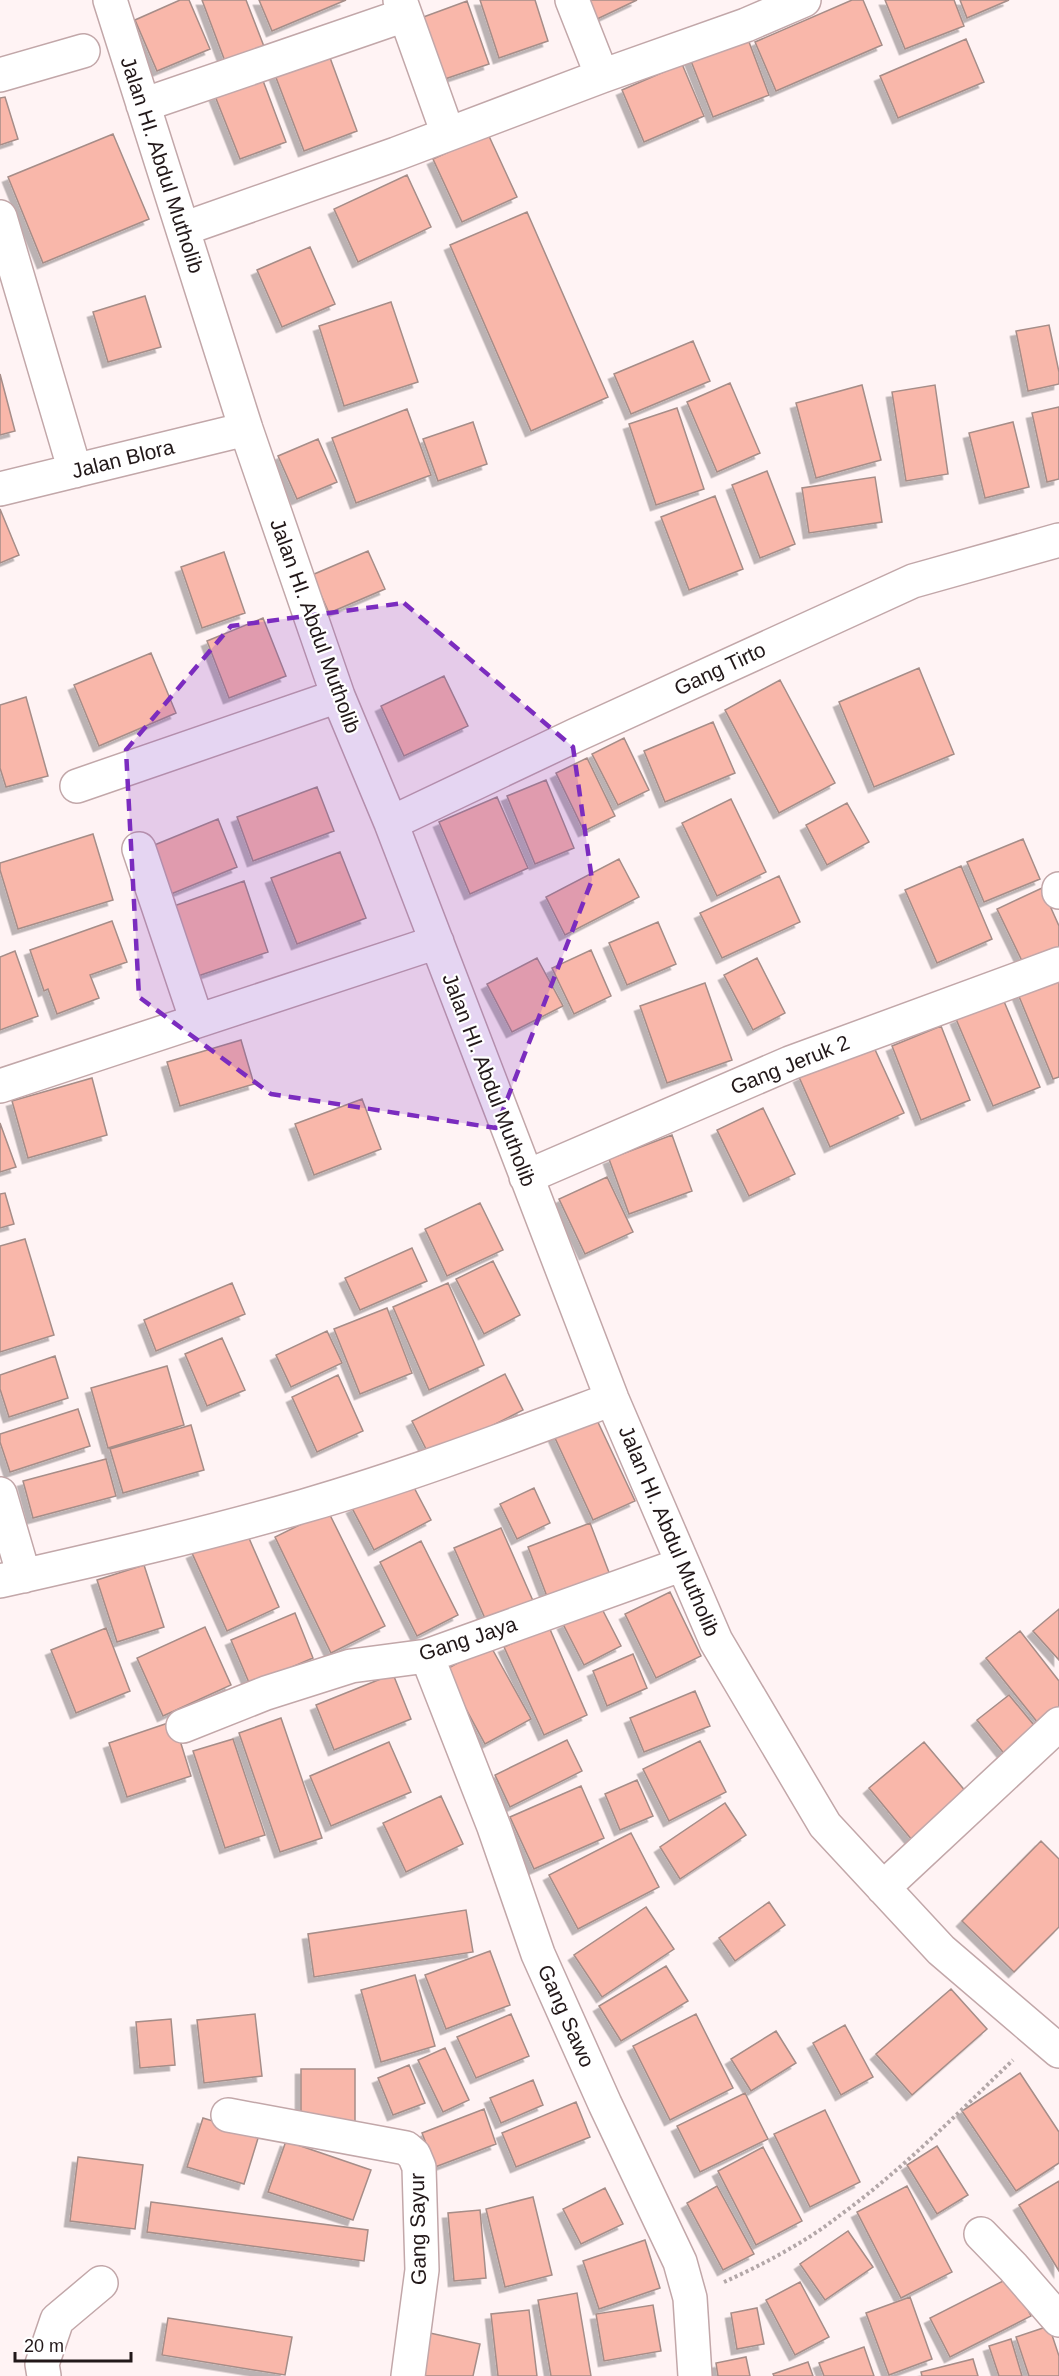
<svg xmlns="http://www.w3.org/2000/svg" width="1059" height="2376" viewBox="0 0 1059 2376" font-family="Helvetica,sans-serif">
<defs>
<filter id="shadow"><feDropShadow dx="-5.5" dy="5.5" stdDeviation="0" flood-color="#0004"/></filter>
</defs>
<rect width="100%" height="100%" fill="#fff3f4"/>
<path fill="#f9b7aa" stroke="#a68d88" stroke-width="1.5" filter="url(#shadow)" d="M180,0H189L210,49L157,71L135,20Z
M202,0H246L265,49L226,64Z
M259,0H346L272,31Z
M480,0H535L548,41L499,58Z
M583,0H637L593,21Z
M852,0H863L882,45L776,91L755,42Z
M885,0H954L964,26L905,49Z
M960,0H1009L967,18Z
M467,1L489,64L439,81L418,19Z
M746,34L769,95L713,117L689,56Z
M966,39L984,82L898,118L880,76Z
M329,55L357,131L304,151L275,75Z
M682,64L704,116L644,142L622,90Z
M262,78L286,142L240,159L215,96Z
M5,97L18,139L0,145V98Z
M113,134L149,219L43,263L8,177Z
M488,134L517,197L462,222L433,159Z
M407,175L431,227L358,262L334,209Z
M527,212L608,397L531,431L450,245Z
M310,247L335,304L282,327L257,270Z
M145,296L161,347L108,362L93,312Z
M391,302L418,382L344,406L319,326Z
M1049,325L1059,372V384L1028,391L1016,331Z
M693,341L710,381L631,414L614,374Z
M0,374L15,431L0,435Z
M730,383L760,453L717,472L687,402Z
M862,385L881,460L816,478L796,403Z
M935,385L948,474L906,481L892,392Z
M1059,407V479L1047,482L1032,413Z
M677,408L704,489L656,505L629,424Z
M407,409L431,475L356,503L332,438Z
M473,422L487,464L438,481L423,439Z
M1013,422L1029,487L985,498L969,433Z
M318,439L337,482L297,499L278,456Z
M767,471L795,544L760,558L732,485Z
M875,477L882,522L809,533L802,488Z
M715,496L743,569L689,590L661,517Z
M0,509L19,555L0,563Z
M368,551L385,589L329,613L312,575Z
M224,552L245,613L202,628L181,567Z
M263,618L286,676L229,698L207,641Z
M151,653L176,713L99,746L74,685Z
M919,668L954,754L874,787L839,702Z
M444,676L468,726L404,756L381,706Z
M780,680L835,783L779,813L725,710Z
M26,697L48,776L6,787L0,768V705Z
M713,722L735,773L665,802L644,751Z
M624,738L649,790L618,805L592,754Z
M587,758L615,816L584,831L556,773Z
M546,780L574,848L535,864L507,796Z
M317,787L334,831L253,861L237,817Z
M497,797L528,868L470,894L439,822Z
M731,799L766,872L717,896L682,823Z
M847,803L869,842L827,865L806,825Z
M218,819L237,867L171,894L152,846Z
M93,834L113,900L18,929L0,870V863Z
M1023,839L1040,879L984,902L967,862Z
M340,852L366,918L297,944L271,878Z
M619,859L639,897L565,935L546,897Z
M961,866L992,939L937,963L905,890Z
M779,876L800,922L722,958L700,913Z
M244,881L268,952L198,976L174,906Z
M1042,888L1059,926V948L1024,965L997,909Z
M112,921L127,962L90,975L99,998L57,1014L48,989L44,991L30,950Z
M658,922L676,964L627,985L609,943Z
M591,950L611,996L574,1014L552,968Z
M15,951L38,1016L0,1030V957Z
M537,958L563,1006L512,1032L487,984Z
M757,958L785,1013L753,1030L724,975Z
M1059,977V1077L1053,1079L1018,994Z
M705,983L732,1060L667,1083L640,1006Z
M1003,999L1040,1087L993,1106L956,1019Z
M941,1026L970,1100L921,1120L892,1046Z
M241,1040L254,1084L180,1106L167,1062Z
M872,1043L904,1113L830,1147L799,1077Z
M92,1078L107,1135L28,1158L12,1101Z
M362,1099L381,1149L314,1175L295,1124Z
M763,1108L795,1174L749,1196L717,1130Z
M0,1123L16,1167L0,1172Z
M672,1135L692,1191L629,1214L609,1159Z
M607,1177L633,1232L585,1254L559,1199Z
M5,1193L14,1224L0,1228V1194Z
M480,1203L503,1250L447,1276L425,1229Z
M25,1239L54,1335L0,1352V1246Z
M412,1248L427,1281L360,1310L345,1278Z
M493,1261L520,1315L484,1334L456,1279Z
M232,1283L245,1314L156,1351L144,1320Z
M448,1283L484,1365L429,1390L393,1307Z
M387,1308L412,1373L360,1394L334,1329Z
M327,1331L342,1363L291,1387L276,1355Z
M222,1338L245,1390L207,1406L185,1354Z
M55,1356L68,1398L9,1417L0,1389V1375Z
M167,1366L184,1425L108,1448L91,1388Z
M505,1374L523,1410L430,1457L412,1421Z
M338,1375L363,1431L317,1452L292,1397Z
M78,1409L90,1446L10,1472L0,1442V1434Z
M596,1418L635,1501L593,1520L554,1436Z
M191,1425L204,1470L123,1493L110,1449Z
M106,1459L116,1496L33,1518L23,1481Z
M409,1478L431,1520L374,1550L352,1508Z
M534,1488L550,1523L517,1539L500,1504Z
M328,1511L385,1626L331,1653L275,1537Z
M590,1523L610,1575L548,1599L528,1547Z
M501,1528L534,1603L487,1623L454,1548Z
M245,1529L279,1607L227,1631L192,1553Z
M421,1541L458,1615L417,1636L380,1562Z
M144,1565L164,1627L117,1642L97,1580Z
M670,1592L701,1656L656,1678L625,1614Z
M600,1605L621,1646L584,1665L563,1624Z
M1059,1609V1660L1033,1631Z
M295,1613L313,1658L250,1685L231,1640Z
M205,1627L231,1685L163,1716L137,1658Z
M549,1627L587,1715L544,1735L504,1647Z
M106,1628L130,1691L76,1713L51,1650Z
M1020,1631L1059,1681V1715L1042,1728L986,1658Z
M490,1645L531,1719L485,1744L445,1670Z
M633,1654L647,1688L607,1706L593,1671Z
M393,1674L411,1719L334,1750L316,1705Z
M695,1691L710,1726L644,1752L630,1718Z
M1009,1695L1038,1730L1006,1756L977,1720Z
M281,1718L322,1838L280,1852L239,1733Z
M174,1721L191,1776L127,1797L109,1743Z
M233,1739L265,1835L225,1848L193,1751Z
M567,1740L582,1771L510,1807L495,1775Z
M700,1741L726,1792L669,1821L643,1769Z
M389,1742L411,1792L331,1826L310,1776Z
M924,1742L967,1793L912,1840L869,1788Z
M637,1780L653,1816L620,1830L605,1794Z
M581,1786L604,1838L534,1869L510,1817Z
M441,1796L463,1844L406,1872L383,1823Z
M725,1803L746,1835L680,1879L660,1847Z
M631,1833L659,1887L578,1929L549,1875Z
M1041,1841L1059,1859V1927L1014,1972L962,1921Z
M769,1902L785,1925L735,1961L719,1938Z
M646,1907L674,1949L602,1997L574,1955Z
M466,1910L473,1952L314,1977L308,1934Z
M490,1951L510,2005L446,2029L425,1975Z
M666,1966L688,2001L621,2041L599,2006Z
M415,1975L435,2046L381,2062L361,1990Z
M951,1989L987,2029L912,2095L876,2054Z
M255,2014L262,2076L204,2083L197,2020Z
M511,2014L529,2056L476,2078L457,2037Z
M696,2014L733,2088L670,2120L633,2046Z
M171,2019L175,2065L140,2068L136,2022Z
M845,2025L873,2077L841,2095L813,2043Z
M776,2031L796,2063L751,2091L731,2059Z
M445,2048L469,2100L443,2112L418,2060Z
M409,2065L425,2103L393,2115L378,2078Z
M301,2069H355V2122L301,2121Z
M1020,2073L1059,2132V2163L1016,2191L962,2111Z
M533,2080L543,2105L501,2123L490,2098Z
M745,2093L768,2139L700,2172L677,2126Z
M576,2102L590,2137L516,2167L502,2133Z
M484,2109L496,2144L435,2167L422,2133Z
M825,2110L860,2182L810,2207L774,2134Z
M203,2118L259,2135L244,2184L187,2167Z
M286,2141L371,2170L353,2220L268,2192Z
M937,2146L968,2195L937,2214L907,2165Z
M763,2147L802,2221L756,2245L718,2171Z
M78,2157L143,2165L135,2229L70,2221Z
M1059,2181V2271L1019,2205Z
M717,2186L754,2254L723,2270L687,2203Z
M907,2186L952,2272L901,2298L857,2212Z
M605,2188L623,2224L581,2244L563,2209Z
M533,2197L552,2275L505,2287L486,2209Z
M151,2202L368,2230L364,2261L147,2232Z
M480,2210L486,2278L454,2281L448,2213Z
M848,2231L873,2267L825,2300L800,2264Z
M645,2240L660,2288L599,2309L583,2261Z
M1011,2277L1031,2316L950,2357L930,2318Z
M800,2282L829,2337L795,2355L766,2300Z
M577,2293L591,2376H551L538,2300Z
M910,2297L932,2359L889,2375L866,2313Z
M653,2305L661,2351L604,2361L596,2314Z
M757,2308L764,2344L737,2349L731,2313Z
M529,2310L537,2376H498L491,2314Z
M168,2318L292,2337L285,2375L162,2355Z
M1049,2326L1059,2356V2376H1029L1016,2337Z
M430,2333L480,2344L473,2376H421Z
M1011,2339L1022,2376H999L989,2346Z
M864,2347L874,2376H824L819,2363Z
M746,2357L750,2376H718L716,2363Z
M973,2359L978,2376H922L921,2372Z
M808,2362L813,2376H774L773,2374Z"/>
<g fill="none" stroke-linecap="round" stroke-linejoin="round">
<g stroke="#c2a7a9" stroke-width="36">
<path id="minor" d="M110,0L246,429L338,696L391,823L612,1399L716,1641L825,1825L941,1950L1059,2051
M400,0L448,134
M572,0L602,76
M0,75L83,51
M143,105L405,15
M0,217L75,471
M183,229L396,154L602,76L746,25L804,0
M0,489L246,429
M77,786L338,696
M391,823L576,735L913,581L1059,540
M139,849L197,1021
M1059,889V892
M0,1086L437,942
M526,1177L790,1063L1059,964
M0,1494L24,1576
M0,1581C102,1558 203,1535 304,1506C408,1476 510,1437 612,1399
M427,1656L494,1827L538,1954L605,2104L680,2262L690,2298L695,2376
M183,1726L266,1693L351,1666L427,1656L683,1564
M883,1888L1059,1724
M228,2115L406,2148L414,2155L419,2167L422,2270L408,2376
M981,2234L1013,2267L1059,2320
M44,2376L42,2364L57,2320L101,2283"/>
</g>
<path stroke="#b3a7a8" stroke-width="4" stroke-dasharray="3 3" stroke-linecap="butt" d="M724,2282C762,2265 806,2242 839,2216C902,2170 957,2114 1013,2060"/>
<use href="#minor" stroke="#fff" stroke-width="33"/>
</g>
<path fill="#7b2cbf" fill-opacity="0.2" stroke="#7b2cbf" stroke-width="4.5" stroke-dasharray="12 8" stroke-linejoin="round" d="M404,603L573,747L592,880L496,1128L271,1094L139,997L126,750L231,626Z"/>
<g text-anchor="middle" stroke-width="4.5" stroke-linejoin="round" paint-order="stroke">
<g font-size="21" fill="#221819" stroke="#fff">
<text transform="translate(162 165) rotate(72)" y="7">Jalan HI. Abdul Mutholib</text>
<text transform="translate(123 459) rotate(-14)" y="7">Jalan Blora</text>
<text transform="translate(315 626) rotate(70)" y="7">Jalan HI. Abdul Mutholib</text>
<text transform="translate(720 669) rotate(-25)" y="7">Gang Tirto</text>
<text transform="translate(790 1065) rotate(-22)" y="7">Gang Jeruk 2</text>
<text transform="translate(489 1080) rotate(69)" y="7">Jalan HI. Abdul Mutholib</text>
<text transform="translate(669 1531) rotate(67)" y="7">Jalan HI. Abdul Mutholib</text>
<text transform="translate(468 1639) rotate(-18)" y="7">Gang Jaya</text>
<text transform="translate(566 2016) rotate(66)" y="7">Gang Sawo</text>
<text transform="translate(418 2229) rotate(-91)" y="7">Gang Sayur</text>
</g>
</g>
<path d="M15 2352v9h116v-9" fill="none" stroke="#221819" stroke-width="3"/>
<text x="24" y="2352" font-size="18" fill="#221819" stroke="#ffffff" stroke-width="4.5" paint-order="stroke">20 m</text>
</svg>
